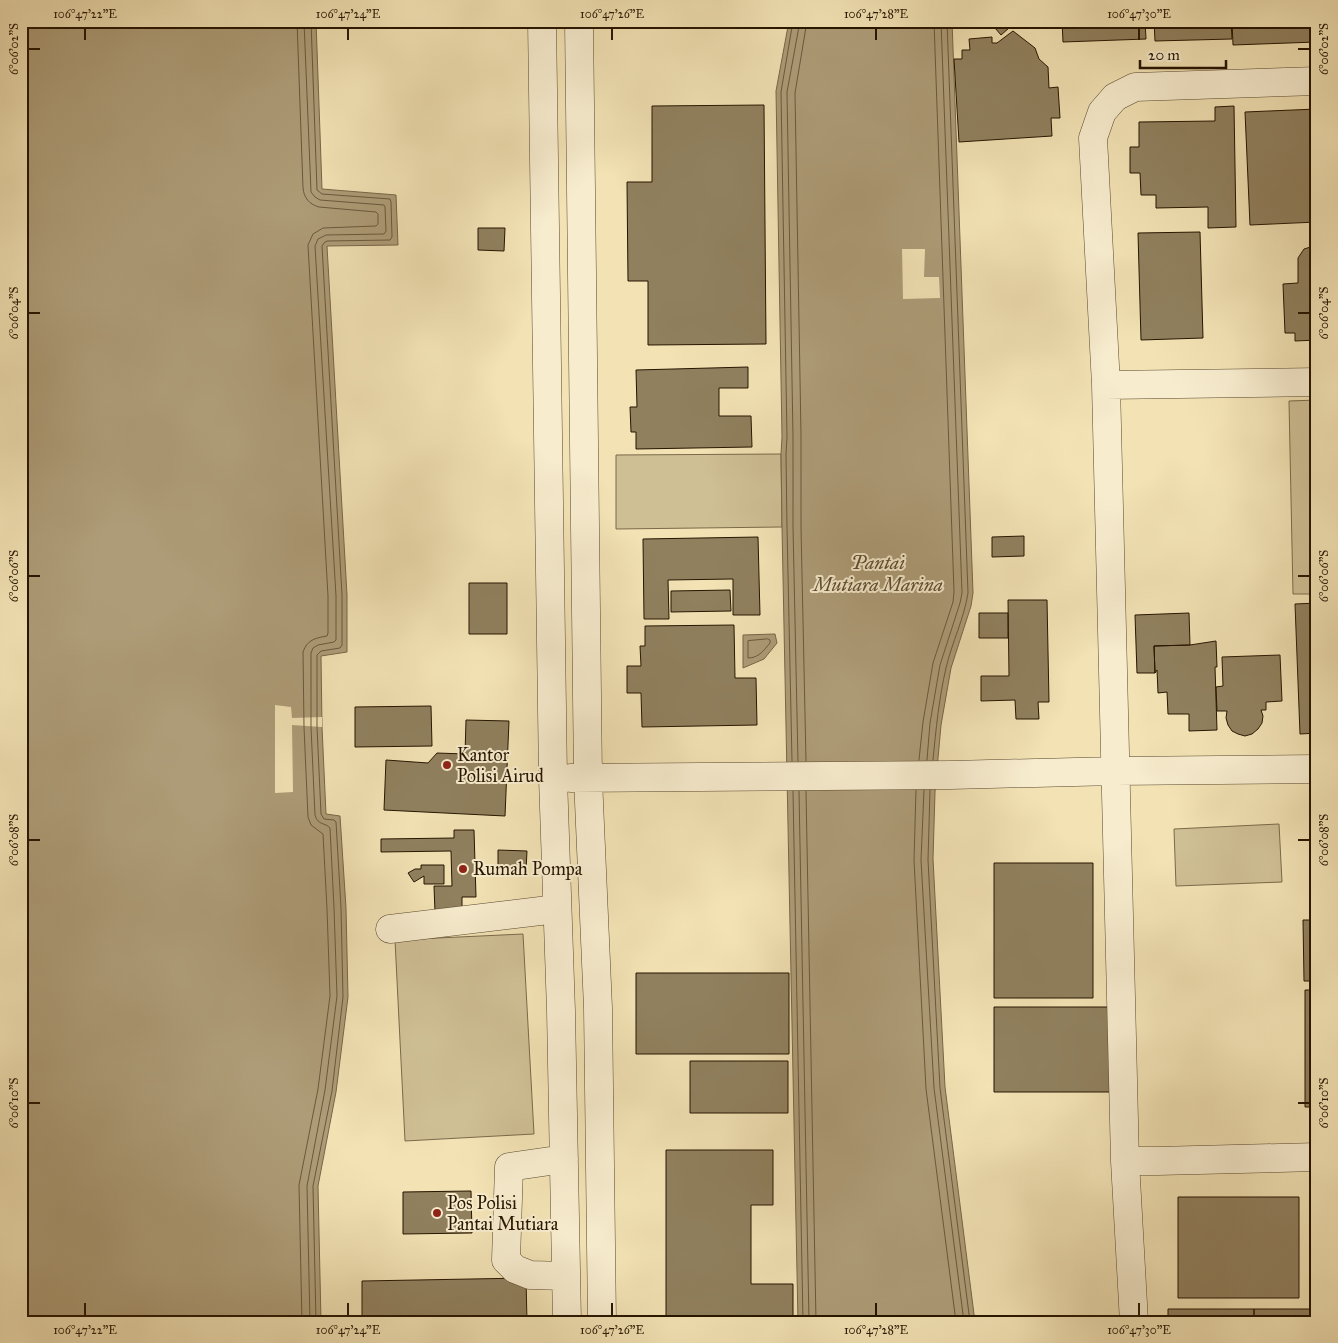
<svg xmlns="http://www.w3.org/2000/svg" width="1338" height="1343" viewBox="0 0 1338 1343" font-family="'IM FELL Great Primer',serif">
<rect width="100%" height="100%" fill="#f2e2b4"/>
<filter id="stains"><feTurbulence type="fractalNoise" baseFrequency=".004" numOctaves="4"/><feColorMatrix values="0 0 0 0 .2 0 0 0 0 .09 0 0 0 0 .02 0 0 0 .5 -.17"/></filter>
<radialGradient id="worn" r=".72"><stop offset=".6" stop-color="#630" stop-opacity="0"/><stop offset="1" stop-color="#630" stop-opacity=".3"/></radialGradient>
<path fill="#cfbf95" stroke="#7a6a4a" d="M1317,400V594H1293L1289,401Z
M781,454L782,527L616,529V455Z
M1279,824L1282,882L1176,886L1174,829Z
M523,934L534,1134L405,1141L395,940Z"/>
<path fill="#ad9c77" stroke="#776647" d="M21,21H316L322,189L396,195L398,245L327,246L347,595V652L321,656L322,727L326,814L340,816L346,908L348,997L336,1092L318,1186L321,1322H21Z
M789,21H952L973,593L971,606L951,668L941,725L935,792L933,859L945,1087L975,1322H798L782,527L781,454L782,437L776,91Z
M775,634L777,643L764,659L743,668V635Z"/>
<path fill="#f2e2b4" d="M902,249H925L924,277H939L940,298L903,299Z
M275,705L291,707L292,718L322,717V727L292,725L293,792L275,793Z"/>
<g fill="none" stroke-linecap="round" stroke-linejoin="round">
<path stroke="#6a583c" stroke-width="1" d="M297,21L303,188C304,198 309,204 319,207L376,212L378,214V224L376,226L323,228L313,234L308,245L328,596V633L327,636C315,638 307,640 303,652L304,727L308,817L311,825L323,834L327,909L330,996L318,1089L299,1185L302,1322
M304,21L311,192L315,197L320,200L384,205L385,207L386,231L384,234L326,235L318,239L315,246L336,596V640L334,642L318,645L313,648L311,653V727L315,815C318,826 325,822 330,828L334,908L337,996L325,1090L307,1186L310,1322
M311,21L317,190L322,194L390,199L391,202L392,237L390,240L327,241L324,243L322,246L342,595V645L340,648L321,651L317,655V727L321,814L324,819L334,820L336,822L341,908L343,997L332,1091L313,1186L316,1322
M768,639L770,640V643C764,650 759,658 748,658V641Z
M919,760L923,722L933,663L953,602L954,592L934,21
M927,760L930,723L940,665L960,603L962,593L941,21
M933,760C936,729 939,698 946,668C952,642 964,619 968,593L947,21
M792,761L787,527L786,454L787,437L781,92L793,21
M798,761L793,527V437L787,92L800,21
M806,761L801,527V436L795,93L807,21
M916,790L914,860L926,1089L956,1322
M924,790L921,860L934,1088L964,1322
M930,790L928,860L940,1088L970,1322
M793,791L803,1322
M799,791L809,1322
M806,791L816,1322"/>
</g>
<path fill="#90805e" stroke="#261500" d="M989,21H1017L1001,35Z
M1062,21H1145L1146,39L1063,42Z
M1154,21H1231L1232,39L1155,41Z
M1232,21H1315L1316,42L1233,45Z
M1013,31L1035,48L1039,59L1048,67L1049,88L1058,87L1060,118H1051L1052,136L959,142L954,59H962V50H970L969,39L992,37V43H997Z
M764,105L766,344L648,345V281H628L627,182H652V106Z
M1234,106L1236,227L1208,228V207L1156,208V195H1141L1140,173H1130V147H1139V122L1215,121V107Z
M1317,109V222L1250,225L1245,112Z
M478,228H505L504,251L478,250Z
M1200,232L1203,338L1141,340L1138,233Z
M1317,245V340L1295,341V333H1285L1283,284L1298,283V258L1304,249Z
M748,367V388H719V416H751L752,447L636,449V432H631L630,407H637L636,370Z
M1024,536V556L992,557V537Z
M758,537L760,615H733V579L668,580L669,619H644L643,539Z
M469,583H507V634H469Z
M730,590L731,611L671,612V591Z
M1008,600H1047L1049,702H1038L1039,719H1016L1015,700L981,701V676H1009Z
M1317,603V733L1300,734L1295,604Z
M979,613H1008V638H979Z
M1189,613L1190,645L1154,646L1155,673H1137L1135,615Z
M734,625L735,678H756L757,725L642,727L641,693H627V666H641L640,646H645V626Z
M1216,641L1217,667H1215L1217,730L1189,731V714H1168L1167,692L1158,693L1157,670L1155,673L1154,646L1190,645Z
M1280,655L1282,701L1266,702V710H1261L1263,716L1262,723L1258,729L1252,734L1245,736L1238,734L1232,731L1228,725L1226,718L1227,711H1217L1216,687L1223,686L1222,657Z
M431,706L432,746L355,747V707Z
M466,720L509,721L505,816L384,810L386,760L428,763L437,753L465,754Z
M454,830H474L476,897H462V911L435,912L434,886H452L451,851L381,852V839L454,838Z
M1315,838H1317V981H1304L1303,920H1316Z
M498,850L527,851L526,870L498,869Z
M994,863H1093V998H994Z
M421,865H444V884H424V876L414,882L408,873L415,869H421Z
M636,973H789V1054H636Z
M1305,990H1317V1107H1305Z
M994,1007H1111V1092H994Z
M690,1061H788V1113H690Z
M666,1150H773V1205H751V1284H793V1320H666Z
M471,1191L472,1233L403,1234V1192Z
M1178,1197H1299V1298H1178Z
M526,1278L527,1322H362V1281Z
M1168,1309H1254V1322H1168Z
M1254,1309H1317V1322H1254Z"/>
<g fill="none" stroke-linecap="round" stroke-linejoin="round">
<g stroke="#59482d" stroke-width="29">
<path id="minor" d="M542,21L553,778L561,1011L567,1322
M579,21L588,779L598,1008L602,1322
M1106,385L1317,382
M571,778L951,775L1115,771L1317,769
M390,929L557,909
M564,1159L509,1167L506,1260L515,1269L530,1275L566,1276
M1125,1161H1157L1317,1157
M1134,1322L1125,1161L1106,385L1093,138L1102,112L1115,97L1135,87L1317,81"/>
</g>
<use href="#minor" stroke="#f7ecce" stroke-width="28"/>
</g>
<path fill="none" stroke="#261500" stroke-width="2" d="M85,28V40M348,28V40M612,28V40M876,28V40M1139,28V40M28,49H40M1298,49H1310M28,313H40M1298,313H1310M28,576H40M1298,576H1310M28,840H40M1298,840H1310M28,1103H40M1298,1103H1310M85,1303V1316M348,1303V1316M612,1303V1316M876,1303V1316M1139,1303V1316"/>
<g fill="#8f2418" stroke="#f7ecce" stroke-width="2">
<circle cx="447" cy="765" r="5"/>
<circle cx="463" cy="869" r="5"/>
<circle cx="437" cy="1213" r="5"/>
</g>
<g text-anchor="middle" stroke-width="4" stroke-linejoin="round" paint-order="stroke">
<g font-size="18" fill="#261500" stroke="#f7ecce" text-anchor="start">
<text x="457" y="761">Kantor<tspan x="457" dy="21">Polisi Airud</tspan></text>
<text x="473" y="875">Rumah Pompa</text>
<text x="447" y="1209">Pos Polisi<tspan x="447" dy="21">Pantai Mutiara</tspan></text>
</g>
<g font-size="19" font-style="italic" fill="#5c4b30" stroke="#f7ecce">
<text x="878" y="569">Pantai<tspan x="878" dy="22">Mutiara Marina</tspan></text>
</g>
</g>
<rect width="1338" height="1343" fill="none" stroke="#f2e2b4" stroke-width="55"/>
<path d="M1140 60v8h86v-8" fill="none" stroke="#261500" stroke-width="2.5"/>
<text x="1148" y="60" font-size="15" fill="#261500" stroke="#f7ecce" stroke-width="4" paint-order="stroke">20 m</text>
<rect x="28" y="28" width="1282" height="1288" fill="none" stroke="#261500" stroke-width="2"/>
<g font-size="12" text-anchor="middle" fill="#261500">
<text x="85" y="18">106°47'22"E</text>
<text x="348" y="18">106°47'24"E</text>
<text x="612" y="18">106°47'26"E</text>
<text x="876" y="18">106°47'28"E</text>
<text x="1139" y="18">106°47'30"E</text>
<text transform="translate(14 49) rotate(-90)" y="4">6°06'02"S</text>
<text transform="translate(1324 49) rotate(-90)" y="4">6°06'02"S</text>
<text transform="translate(14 313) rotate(-90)" y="4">6°06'04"S</text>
<text transform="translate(1324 313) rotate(-90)" y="4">6°06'04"S</text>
<text transform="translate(14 576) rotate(-90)" y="4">6°06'06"S</text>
<text transform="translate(1324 576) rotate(-90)" y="4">6°06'06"S</text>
<text transform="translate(14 840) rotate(-90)" y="4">6°06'08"S</text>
<text transform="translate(1324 840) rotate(-90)" y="4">6°06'08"S</text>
<text transform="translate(14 1103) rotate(-90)" y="4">6°06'10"S</text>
<text transform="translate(1324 1103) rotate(-90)" y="4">6°06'10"S</text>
<text x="85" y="1334">106°47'22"E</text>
<text x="348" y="1334">106°47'24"E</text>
<text x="612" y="1334">106°47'26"E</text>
<text x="876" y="1334">106°47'28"E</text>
<text x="1139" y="1334">106°47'30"E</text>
</g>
<rect width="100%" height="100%" filter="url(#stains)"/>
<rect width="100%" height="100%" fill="url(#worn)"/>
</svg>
